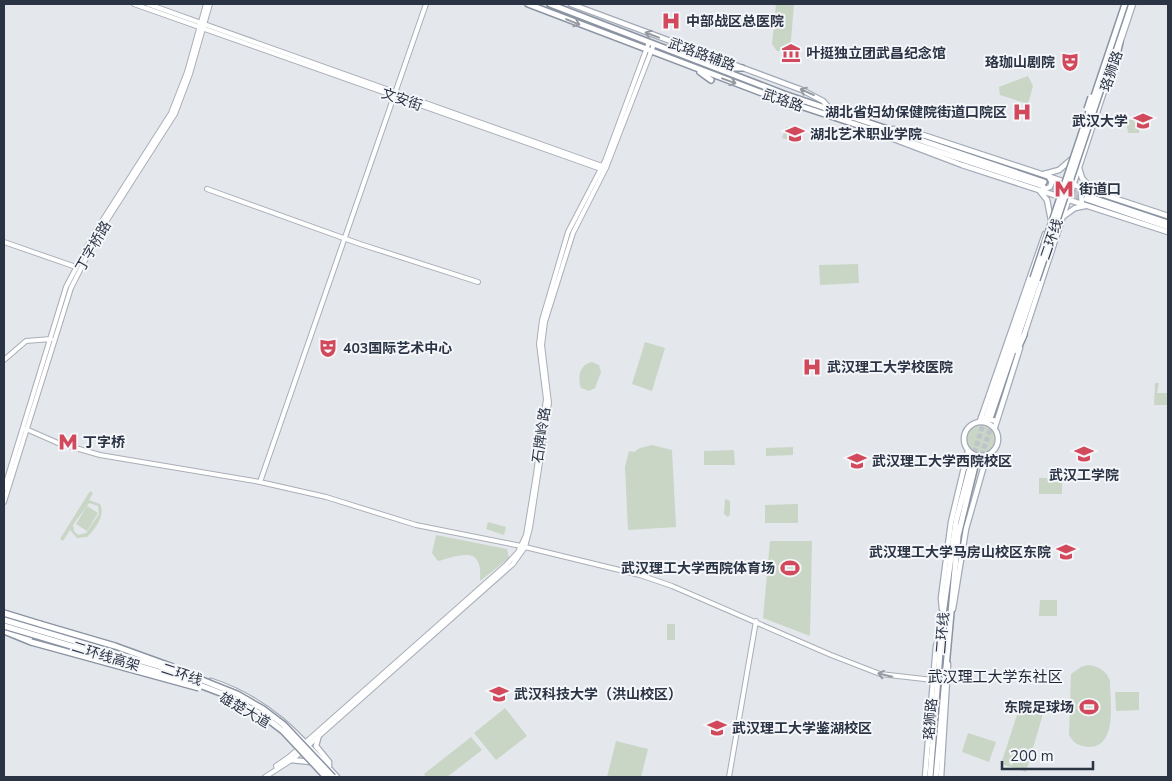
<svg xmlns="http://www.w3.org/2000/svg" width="1172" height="781" viewBox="0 0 1172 781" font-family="'Nunito Sans','Noto Sans SC',sans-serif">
<rect width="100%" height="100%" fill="#e4e7ec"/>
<path fill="#c9d6c5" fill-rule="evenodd" d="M776,4H794L790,52L777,51L772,44Z
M1028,76L1033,86L1028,104L1000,95L999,87Z
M1139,119V133H1128L1126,120Z
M786,127L798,131L795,142L782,138Z
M858,264L859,283L820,285L819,265Z
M645,342L665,348L652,391L632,384Z
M592,362L599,365L601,372L595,388L589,391L581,388C577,377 580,364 592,362Z
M1155,383H1159L1157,393H1168V405H1154Z
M966 438a16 16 0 1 1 32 0a16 16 0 1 1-32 0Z
M652,445L672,450L676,527L628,530L625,467L629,451L634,452L640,448Z
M793,447V455L766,456V448Z
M734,450L735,465H704V451Z
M1039,478H1062V494H1039Z
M90,491L93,493L89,500L100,504C106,515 95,529 87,537L77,538L70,530L63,541L60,539ZM89,503L98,506L99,514L86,533L78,535L74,531L73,525Z
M725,499L730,501V514L728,517L724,514Z
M798,504V523H765V505Z
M87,506L98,513L87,531L76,524Z
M488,522L506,527L504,535L486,529Z
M436,535L507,549L509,558L480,581C480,576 481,567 478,562C473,548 448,559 438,561L432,553Z
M770,541H812L810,636L763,618Z
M1040,600H1057V616H1039Z
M667,624H675V640H667Z
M1088,665C1098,666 1107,671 1110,681C1110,701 1118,748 1088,747C1079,746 1073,743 1069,735L1071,674L1081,667Z
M1115,692H1139V710L1116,711Z
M505,708L527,736L496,760L474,733Z
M1019,709L1043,714L1026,772L1001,764Z
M968,733L996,742L989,762L962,752Z
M471,737L482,750L447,777H426L424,774Z
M616,741L648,749L641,777H607Z"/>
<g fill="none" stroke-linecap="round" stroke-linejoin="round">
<path stroke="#bfc3cb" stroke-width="4" stroke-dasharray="4 2" stroke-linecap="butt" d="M262,777H263"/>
<path stroke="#bfc3cb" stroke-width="5" stroke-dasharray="5 2.5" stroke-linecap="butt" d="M1044,182L1087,196
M1045,187L1085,199
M972,460L986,415
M979,463L994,418"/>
<g stroke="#a9aeb7" stroke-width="6">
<path id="secondary" d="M134,4L601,169
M148,4L602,166
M207,189L360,244L478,282
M4,242L76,267
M4,360L26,341L51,339
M26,429L58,443L100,455L260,482L326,497L416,525L521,546
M260,482L426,4
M4,489L66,287L95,232L171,113L187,72L206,4
M4,502L71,288L99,233L175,114L190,74L210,4
M525,547L640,575L672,586L831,655L880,674L933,680
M276,766L289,757L506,565L518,552L526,535L536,474L546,399L539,344L542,320L568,232L605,161L649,42
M265,777L293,759L513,564L525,547L530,528L549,403L542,345L545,322L573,233L606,168L654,44
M729,777L756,621"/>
</g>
<g stroke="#a3abb8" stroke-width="7">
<path id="primary" d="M571,4L802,90L823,101L830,109
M1120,43L1133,4
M893,129L917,133L1168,216
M883,135L962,165L1168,232
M1079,168L1082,178L1091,188
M1044,174L1059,170L1073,158
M1039,190L1047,200L1051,220
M1042,190L1050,187L1052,182L1049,177
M1082,204L1081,193L1089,189
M1064,216L1075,208L1085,206
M1023,338L1108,79
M981,417L996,421
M980,421L1045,234
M964 439a17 17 0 1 1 34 0a17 17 0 1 1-34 0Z
M995,427L1020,348
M942,609L941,598L951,522L968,451
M953,609L966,529L987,455
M4,616L84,641
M10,631L144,670
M211,681C268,700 298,733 337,777
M319,735L316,746L329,762V768
M291,760L311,762
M925,777L936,646L941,633
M941,777L948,664"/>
</g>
<g stroke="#8b94a3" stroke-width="8">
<path id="highway" d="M528,4L770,96L1043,186
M550,4L784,94L1044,182
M1115,63L1120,42
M720,68H742
M700,72L711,80
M1103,83L1129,4
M1087,196L1168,223
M1086,199L1168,227
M1017,351L1024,335
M987,415L1033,278
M991,416L1037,280
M4,613L40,624
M4,631L31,642
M930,777L943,615L956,521L972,460
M936,777L958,536L976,462"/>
</g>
<use href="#secondary" stroke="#fff" stroke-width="4"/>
<use href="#primary" stroke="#fff" stroke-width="4.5"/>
<use href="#highway" stroke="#fff" stroke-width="5"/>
<g stroke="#8b94a3" stroke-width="8" stroke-linecap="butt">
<path id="highway-bridge" d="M1087,109L1091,97
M1033,278L1125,4
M1037,280L1103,83L1109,81L1115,63
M4,620L192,676L237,694L263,709L284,725L333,777
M40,624L115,646L173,667
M4,626L189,681L231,697L262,715L283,731L326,777
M31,642L199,688"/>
</g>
<use href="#highway-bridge" stroke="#fff" stroke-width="5"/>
</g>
<defs><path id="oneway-shaft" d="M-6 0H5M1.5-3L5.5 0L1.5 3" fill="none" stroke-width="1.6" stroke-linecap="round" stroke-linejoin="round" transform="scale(1.25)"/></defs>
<g stroke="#959aa2">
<use href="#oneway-shaft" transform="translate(573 22) rotate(22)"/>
<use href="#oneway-shaft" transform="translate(652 35) rotate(-159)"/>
<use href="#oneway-shaft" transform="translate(729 81) rotate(20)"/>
<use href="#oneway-shaft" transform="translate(807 92) rotate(-156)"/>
<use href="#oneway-shaft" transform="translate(885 675) rotate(-167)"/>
</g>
<defs>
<g id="hospital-bare" transform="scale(1.5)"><path d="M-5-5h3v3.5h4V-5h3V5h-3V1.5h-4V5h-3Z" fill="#d1495b" stroke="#f4f6f9" stroke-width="2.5" paint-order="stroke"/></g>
<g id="museum-bare" transform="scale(1.5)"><path d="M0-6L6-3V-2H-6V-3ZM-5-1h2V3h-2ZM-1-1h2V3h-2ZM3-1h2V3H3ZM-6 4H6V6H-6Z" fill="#d1495b" stroke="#f4f6f9" stroke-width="2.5" paint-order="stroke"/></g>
<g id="theatre-bare" transform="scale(1.5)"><path d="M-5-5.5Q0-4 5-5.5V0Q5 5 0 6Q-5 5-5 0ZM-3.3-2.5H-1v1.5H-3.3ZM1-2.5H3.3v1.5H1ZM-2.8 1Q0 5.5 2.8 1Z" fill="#d1495b" stroke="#f4f6f9" stroke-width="2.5" paint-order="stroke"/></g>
<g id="university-bare" transform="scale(1.5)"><path d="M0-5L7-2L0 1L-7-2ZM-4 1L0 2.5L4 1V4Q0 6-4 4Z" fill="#d1495b" stroke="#f4f6f9" stroke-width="2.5" paint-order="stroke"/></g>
<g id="metro-bare" transform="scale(1.5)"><path d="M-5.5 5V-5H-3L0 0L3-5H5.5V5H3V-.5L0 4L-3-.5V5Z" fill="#d1495b" stroke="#f4f6f9" stroke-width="2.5" paint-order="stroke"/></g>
<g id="stadium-bare" transform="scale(1.5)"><path d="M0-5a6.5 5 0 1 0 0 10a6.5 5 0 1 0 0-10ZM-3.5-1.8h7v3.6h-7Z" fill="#d1495b" stroke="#f4f6f9" stroke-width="2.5" paint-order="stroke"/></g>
</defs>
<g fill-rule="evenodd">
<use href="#hospital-bare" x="671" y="21"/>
<use href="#museum-bare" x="791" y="53"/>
<use href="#theatre-bare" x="1070" y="62"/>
<use href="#hospital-bare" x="1022" y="112"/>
<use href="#university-bare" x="1143" y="121"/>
<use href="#university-bare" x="795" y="134"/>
<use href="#metro-bare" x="1064" y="189"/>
<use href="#theatre-bare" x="328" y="348"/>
<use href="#hospital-bare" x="812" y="367"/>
<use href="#metro-bare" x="68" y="442"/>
<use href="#university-bare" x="1084" y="454"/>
<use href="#university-bare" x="857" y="461"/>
<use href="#university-bare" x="1066" y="552"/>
<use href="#stadium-bare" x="790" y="568"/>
<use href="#university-bare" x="499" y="694"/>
<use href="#stadium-bare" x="1089" y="707"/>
<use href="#university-bare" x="717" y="728"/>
</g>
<g text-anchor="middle" stroke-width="4" stroke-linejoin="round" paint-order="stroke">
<g font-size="14" font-weight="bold" fill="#2b3445" stroke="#f4f6f9" text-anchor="start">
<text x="686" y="26">中部战区总医院</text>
<text x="806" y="58">叶挺独立团武昌纪念馆</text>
<text x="1055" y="67" text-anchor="end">珞珈山剧院</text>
<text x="1007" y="117" text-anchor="end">湖北省妇幼保健院街道口院区</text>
<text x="1128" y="126" text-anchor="end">武汉大学</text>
<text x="810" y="139">湖北艺术职业学院</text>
<text x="1079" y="194">街道口</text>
<text x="343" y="353">403国际艺术中心</text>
<text x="827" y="372">武汉理工大学校医院</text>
<text x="83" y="447">丁字桥</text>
<text x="872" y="466">武汉理工大学西院校区</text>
<text x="1084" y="480" text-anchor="middle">武汉工学院</text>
<text x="1051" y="557" text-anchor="end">武汉理工大学马房山校区东院</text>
<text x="775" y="573" text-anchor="end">武汉理工大学西院体育场</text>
<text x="514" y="699">武汉科技大学（洪山校区）</text>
<text x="1074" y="712" text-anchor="end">东院足球场</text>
<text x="732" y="733">武汉理工大学鉴湖校区</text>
</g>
<g font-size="14" fill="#2b3445" stroke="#f4f6f9">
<text transform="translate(702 54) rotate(20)" y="5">武珞路辅路</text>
<text transform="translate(1111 71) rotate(-71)" y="5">珞狮路</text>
<text transform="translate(402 99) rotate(19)" y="5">文安街</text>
<text transform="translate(783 100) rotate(19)" y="5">武珞路</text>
<text transform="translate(1051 239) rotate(-71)" y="5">二环线</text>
<text transform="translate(93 246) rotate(-60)" y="5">丁字桥路</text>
<text transform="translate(541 435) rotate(-82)" y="5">石牌岭路</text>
<text transform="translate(942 633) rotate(-85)" y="5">二环线</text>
<text transform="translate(106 656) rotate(17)" y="5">二环线高架</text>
<text transform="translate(182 674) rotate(18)" y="5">二环线</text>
<text transform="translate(245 710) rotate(30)" y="5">雄楚大道</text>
<text transform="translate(930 719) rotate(-85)" y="5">珞狮路</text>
</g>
<g font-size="15" fill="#1d2536" stroke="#f4f6f9">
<text x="995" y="682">武汉理工大学东社区</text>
</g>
</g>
<rect width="1172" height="781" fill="none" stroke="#2b3445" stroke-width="10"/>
<path d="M1002 761v8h91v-8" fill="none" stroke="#2b3445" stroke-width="2.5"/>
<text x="1010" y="761" font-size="15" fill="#2b3445" stroke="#f4f6f9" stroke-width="4" paint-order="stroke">200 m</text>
</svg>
